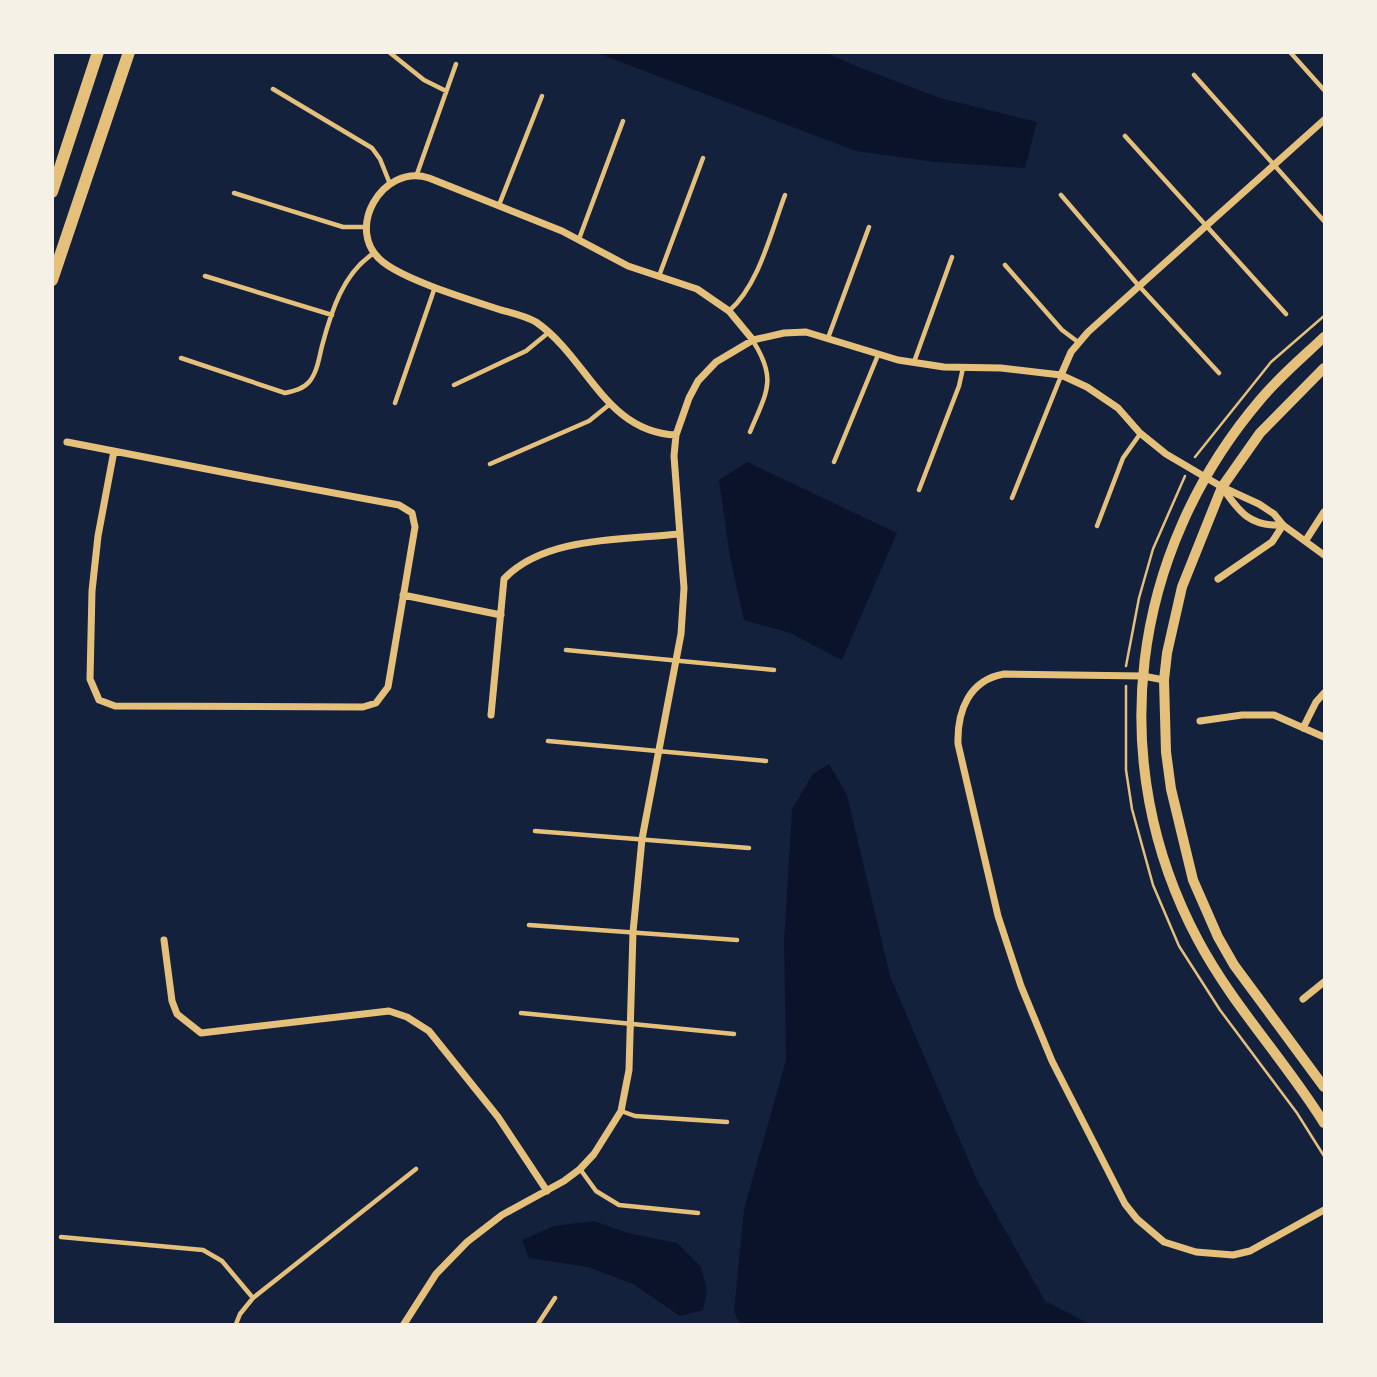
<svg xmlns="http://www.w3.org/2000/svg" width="1377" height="1377" viewBox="0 0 1377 1377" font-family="'Titillium Web',sans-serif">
<rect width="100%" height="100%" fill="#14213d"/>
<path fill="#0b132b" d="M597,53H827L856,66L940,98L1037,122L1025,168L935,162L856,151Z
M747,462L897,533L842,660L790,633L744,620L730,557L719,480Z
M829,764L847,795L890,976L977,1180L1045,1301L1090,1324H740L734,1312L744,1209L786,1060L784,941L792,809L813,774Z
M594,1221L628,1233L677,1243L701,1267L707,1290L703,1310L680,1316L633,1284L588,1267L529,1258L522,1240L554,1226Z"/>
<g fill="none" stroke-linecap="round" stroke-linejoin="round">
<path stroke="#e5c07b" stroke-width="2.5" d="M1195,457L1271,362L1324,316
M1126,666L1139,598L1153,549L1185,476
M1126,686V770L1132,809L1153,885L1179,946L1220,1010L1297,1113L1324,1156"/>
<path stroke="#e5c07b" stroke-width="4.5" d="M389,52L424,80L446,91
M1290,52L1324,90
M1194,75L1324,221
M273,89L372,148L380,159L390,184
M1125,136L1286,314
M417,174L456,64
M234,193L343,227H365
M1061,195L1139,286L1219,373
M499,205L542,96
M579,239L623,121
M1005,265L1062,330L1078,342
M205,276L332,315
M659,276L703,158
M729,311C759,285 771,232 785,195
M828,338L869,227
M181,358L285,393C294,391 303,389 309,382C317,373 319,358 322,346C331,312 343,273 374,253
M914,362L952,257
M454,385L526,351L548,333
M395,403L435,287
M750,432C766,393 778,380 753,341
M834,462L878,355
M490,464L589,421L610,404
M919,490L959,386L963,368
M1012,498L1061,376
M1097,526L1123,458L1140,434
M566,650L774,670
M548,741L766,761
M535,831L749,848
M529,925L737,940
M521,1013L734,1034
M621,1111L635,1116L727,1122
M580,1169L596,1191L619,1205L698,1213
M61,1237L203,1250L222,1261L253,1298
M236,1324L240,1314L253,1298L416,1169
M538,1324L555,1298"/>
<path stroke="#e5c07b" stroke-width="7" d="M1061,375L1071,352L1088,332L1324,120
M676,435C605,432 588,358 536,322C526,316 513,313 501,310C471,300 407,281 383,262C343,231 382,163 429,178L562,231L628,266L697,289L729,311L753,340
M67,442C178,464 288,485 399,505L412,513L415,527L388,687L376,703L363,707L115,706L99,700L90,679L92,591L98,536L114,451
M1222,487C1239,512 1250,527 1283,525
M1306,540L1324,512
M1218,579L1272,542L1283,525
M403,595L501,615
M1164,680L1143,676L1004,674C969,680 957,711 958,744L998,916L1021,986L1052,1061L1125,1204L1137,1219L1164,1242L1196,1252L1233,1255L1250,1251L1324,1210
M491,715L504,579C544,536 625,540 679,534
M1200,721L1242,715H1274L1324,737
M1303,728L1316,702L1324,693
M164,940L172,1001L177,1014L201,1033L389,1011L407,1017L429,1031L498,1117L547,1191
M1303,999L1324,982
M404,1324L436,1274L467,1242L502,1215L564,1181L580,1169L594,1154L621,1111L629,1070L633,932L642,839L681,634L684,588L674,456L676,435L689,398L698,381L716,362L753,340L784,333L806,332L898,360L944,367L1001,368L1061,375L1087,387L1118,408L1140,433L1166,454L1222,487L1259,504L1274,514L1283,525L1324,555"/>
<path stroke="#e5c07b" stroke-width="10" d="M1324,337C1303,357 1279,377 1260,400C1130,553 1103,762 1198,940C1233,1006 1285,1060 1324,1123
M1324,368L1260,433L1222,487L1182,587L1167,653L1164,680L1166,752L1171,789L1193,880L1218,937L1234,965L1324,1087"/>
<path stroke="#e5c07b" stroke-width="12" d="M52,192L98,52
M52,280L129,52"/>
</g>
<rect width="1377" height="1377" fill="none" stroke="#f6f1e7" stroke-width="108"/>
</svg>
